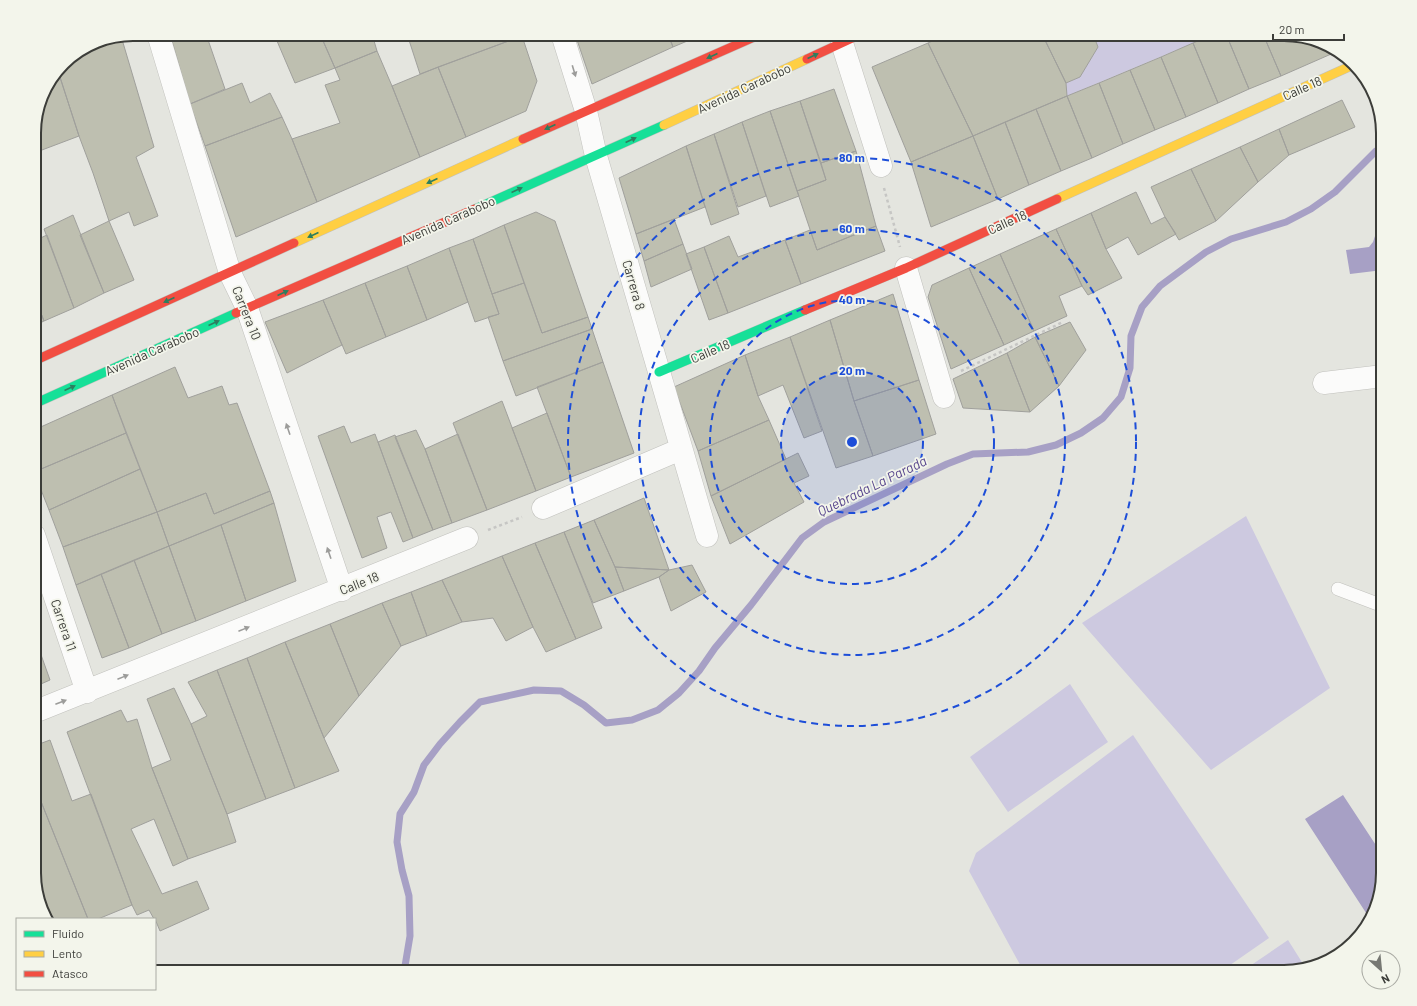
<svg xmlns="http://www.w3.org/2000/svg" width="1417" height="1006" viewBox="0 0 1417 1006" font-family="Barlow,sans-serif">
<rect width="100%" height="100%" fill="#e4e5df"/>
<path fill="#cdc9e0" d="M1112,34H1215L1067,96L1066,83L1080,77L1098,47L1096,41Z
M1246,516L1330,688L1211,770L1082,623Z
M1070,684L1108,742L1008,812L970,757Z
M1133,735L1269,938L1220,972H1024L969,871L976,853Z
M1288,940L1305,967L1284,972H1241Z"/>
<path fill="#a7a0c5" d="M1376,233H1383V270L1350,274L1346,250L1369,247L1373,242Z
M1343,795L1383,856V873L1378,904L1370,919L1305,819Z"/>
<g fill="none" stroke-linecap="round" stroke-linejoin="round">
<path stroke="#a7a0c5" stroke-width="7" d="M404,972L410,936L409,896L402,870L397,842L400,814L414,792L424,765L440,744L460,722L480,702L534,690L561,691L584,705L606,723L632,720L658,710L679,693L699,671L715,648L751,605L802,538L824,522L947,464L973,454L1028,452L1056,445L1081,433L1103,418L1121,397L1130,368L1131,336L1142,307L1160,286L1206,252L1231,239L1286,222L1311,209L1335,192L1376,151L1383,147"/>
</g>
<path fill="#bebfb0" stroke="#a0a09c" d="M170,34H206L225,89L190,104Z
M274,34H320L335,68L295,83Z
M320,34H372L377,51L335,68Z
M407,34H521L522,36L420,74Z
M575,34H668L673,47L592,84Z
M668,34H704L673,47Z
M947,34H1042L1066,83L1067,96L973,136L928,43Z
M1042,34H1093L1098,47L1080,77L1066,83Z
M1093,34H1112L1096,41Z
M1215,34H1226L1249,89L1218,103L1193,43Z
M1226,34H1263L1281,76L1249,89Z
M1263,34H1284L1315,39L1338,51L1281,76Z
M121,36L154,147L136,157L158,216L134,226L129,212L109,221L93,173L79,136L58,71L68,59L96,41Z
M522,36L537,81L526,111L466,137L438,67Z
M928,43L973,136L911,162L872,67Z
M1193,43L1218,103L1186,117L1161,57Z
M377,51L392,86L420,157L317,202L292,139L340,123L325,85L340,80L335,68Z
M1161,57L1186,117L1155,130L1130,70Z
M438,67L466,137L420,157L392,86Z
M1130,70L1155,130L1123,144L1099,83Z
M58,71L79,136L34,153V127L44,89Z
M242,83L250,103L270,93L282,117L205,146L190,104Z
M1099,83L1123,144L1092,158L1067,96Z
M834,89L856,151L821,163L800,101Z
M1067,96L1092,158L1061,171L1036,109Z
M1342,100L1355,127L1289,155L1279,129Z
M800,101L826,180L797,191L770,111Z
M1036,109L1061,171L1029,185L1005,122Z
M770,111L799,196L770,207L742,122Z
M282,117L292,139L317,202L236,237L205,146Z
M742,122L766,196L738,207L714,134Z
M1005,122L1029,185L998,199L973,136Z
M1279,129L1289,155L1258,182L1240,147Z
M714,134L739,214L711,225L686,146Z
M973,136L998,199L931,227L911,162Z
M686,146L705,207L636,234L619,178Z
M1240,147L1258,182L1216,221L1191,169Z
M856,151L876,226L817,250L797,191L826,180L821,163Z
M1191,169L1216,221L1179,240L1165,217L1151,187Z
M1136,192L1151,224L1165,217L1176,234L1138,255L1128,237L1106,249L1091,213Z
M536,212L555,221L588,317L542,333L504,225Z
M1091,213L1106,249L1122,278L1088,295L1082,286L1056,229Z
M73,215L104,293L74,308L44,229Z
M674,219L683,244L644,261L636,234Z
M109,221L134,280L104,293L80,235Z
M504,225L524,283L492,294L473,239Z
M876,226L885,251L801,284L785,240L810,230L817,250Z
M1056,229L1082,286L1059,296L1067,316L1034,331L1000,254Z
M47,235L74,308L44,321L34,295V241Z
M729,236L738,257L785,240L801,284L728,313L704,247Z
M473,239L499,314L475,322L449,248Z
M683,244L692,269L651,287L644,261Z
M704,247L728,313L709,320L686,254Z
M449,248L468,302L427,320L407,266Z
M1000,254L1034,331L1004,345L969,268Z
M407,266L427,320L386,337L365,283Z
M969,268L1004,345L951,369L928,297L932,285Z
M365,283L386,337L346,354L323,300Z
M524,283L542,333L588,317L592,329L503,361L488,317L499,314L492,294Z
M893,294L919,380L854,401L830,320Z
M34,295L44,321L34,326Z
M323,300L342,345L287,373L265,322Z
M830,320L854,401L873,456L836,468L790,337Z
M1070,322L1086,350L1059,386L1035,337Z
M592,329L603,362L516,396L503,361Z
M790,337L822,431L804,438L783,385L758,396L745,355Z
M1035,337L1059,386L1030,412L1007,353Z
M1007,353L1030,412L963,408L953,379Z
M745,355L758,396L769,420L698,451L674,387Z
M603,362L634,453L571,477L537,387Z
M175,367L188,398L222,386L229,405L237,403L270,491L214,514L206,493L157,512L112,395Z
M919,380L936,434L873,456L854,401Z
M112,395L126,433L34,472V430Z
M502,401L536,491L487,510L453,423Z
M547,413L571,477L536,491L512,428Z
M769,420L786,459L711,496L698,451Z
M344,426L351,443L375,434L413,538L403,542L391,512L377,517L387,548L362,558L318,436Z
M416,430L425,449L452,523L433,530L395,437Z
M126,433L140,469L49,510L34,472Z
M458,434L487,510L452,523L425,449Z
M395,435L433,530L413,538L378,442Z
M798,453L809,476L794,483L804,502L730,544L711,496Z
M140,469L157,512L63,547L49,510Z
M270,491L274,503L169,546L157,512L206,493L214,514Z
M644,498L669,570L615,567L594,520Z
M274,503L296,581L246,601L221,525Z
M157,512L169,546L76,585L63,547Z
M594,520L615,567L624,591L593,603L564,532Z
M221,525L246,601L196,621L169,546Z
M564,532L602,628L576,639L535,543Z
M535,543L576,639L546,652L533,627L502,556Z
M169,546L196,621L162,634L134,560Z
M502,556L533,627L506,641L493,618L462,622L442,580Z
M134,560L162,634L129,648L101,574Z
M692,565L706,592L671,611L659,577L669,570Z
M615,567L669,570L659,577L624,591Z
M101,574L129,648L102,658L76,585Z
M442,580L462,622L427,636L411,592Z
M411,592L427,636L401,646L382,603Z
M382,603L401,646L359,696L330,624Z
M330,624L359,696L324,738L285,642Z
M34,635L50,680L34,687Z
M285,642L324,738L339,771L295,788L247,658Z
M247,658L295,788L266,799L217,670Z
M217,670L266,799L227,814L191,724L207,716L188,682Z
M174,688L191,724L227,814L236,842L188,859L152,768L171,760L147,699Z
M121,710L127,722L137,719L152,768L188,859L173,866L154,819L131,829L162,894L197,881L209,909L160,931L155,919H154L149,910L137,915L132,905L67,732Z
M50,740L72,801L91,794L132,905L98,919H88L34,784V746Z
M34,784L88,919H46L34,879Z"/>
<g fill="none" stroke-linecap="round" stroke-linejoin="round">
<g stroke="#c1c1bd" stroke-width="14">
<path id="lane" d="M1338,589L1383,606"/>
</g>
<g stroke="#c1c1bd" stroke-width="23">
<path id="street" d="M158,34L230,273L247,308L342,590
M562,34L586,111L596,156L707,536
M842,43L881,166
M906,268L944,397
M1324,383L1383,376
M543,508L681,449
M34,535L87,692
M34,712L467,538"/>
</g>
<g stroke="#c1c1bd" stroke-width="10">
<path id="fast" d="M475,209L664,125
M659,372L805,310
M34,404L236,313"/>
</g>
<g stroke="#c1c1bd" stroke-width="10">
<path id="slow" d="M664,125L807,59
M1057,199L1353,65
M294,243L523,139"/>
</g>
<g stroke="#c1c1bd" stroke-width="10">
<path id="jam" d="M807,59L861,34
M523,139L761,34
M805,310L906,268L1057,199
M236,313L475,209
M34,361L294,243"/>
</g>
<path stroke="#c6c6c4" stroke-width="2.5" stroke-dasharray="3 3" stroke-linecap="butt" d="M884,188L900,247
M961,371L1063,322
M488,530L522,517"/>
<use href="#lane" stroke="#fbfbfa" stroke-width="13"/>
<use href="#street" stroke="#fbfbfa" stroke-width="22"/>
<use href="#fast" stroke="#16e098" stroke-width="9"/>
<use href="#slow" stroke="#ffcf43" stroke-width="9"/>
<use href="#jam" stroke="#f24e42" stroke-width="9"/>
</g>
<defs><path id="oneway-solid" d="M-6-.8H1V-3.2L6.5 0L1 3.2V.8H-6Z"/></defs>
<g fill="#2d7e5f">
<use href="#oneway-solid" transform="translate(712 56) rotate(156)"/>
<use href="#oneway-solid" transform="translate(813 56) rotate(-25)"/>
<use href="#oneway-solid" transform="translate(550 127) rotate(156)"/>
<use href="#oneway-solid" transform="translate(631 140) rotate(-25)"/>
<use href="#oneway-solid" transform="translate(432 181) rotate(156)"/>
<use href="#oneway-solid" transform="translate(517 190) rotate(-24)"/>
<use href="#oneway-solid" transform="translate(313 235) rotate(156)"/>
<use href="#oneway-solid" transform="translate(283 293) rotate(-24)"/>
<use href="#oneway-solid" transform="translate(169 300) rotate(156)"/>
<use href="#oneway-solid" transform="translate(214 323) rotate(-24)"/>
<use href="#oneway-solid" transform="translate(70 388) rotate(-24)"/>
</g>
<g fill="#9c9c9a">
<use href="#oneway-solid" transform="translate(574 71) rotate(73)"/>
<use href="#oneway-solid" transform="translate(288 429) rotate(-109)"/>
<use href="#oneway-solid" transform="translate(329 553) rotate(-109)"/>
<use href="#oneway-solid" transform="translate(244 629) rotate(-22)"/>
<use href="#oneway-solid" transform="translate(123 677) rotate(-22)"/>
<use href="#oneway-solid" transform="translate(61 702) rotate(-21)"/>
</g>
<circle cx="852" cy="442" r="71" fill="#1d4ed8" fill-opacity=".12"/>
<g fill="none" stroke="#1d4ed8" stroke-width="2" stroke-dasharray="7 5">
<circle cx="852" cy="442" r="71"/>
<circle cx="852" cy="442" r="142"/>
<circle cx="852" cy="442" r="213"/>
<circle cx="852" cy="442" r="284"/>
</g>
<g text-anchor="middle" stroke-width="3.5" stroke-linejoin="round" paint-order="stroke">
<g font-size="13" fill="#3c3d39" stroke="#f3f5eb">
<text transform="translate(744 88) rotate(-25)" y="5">Avenida Carabobo</text>
<text transform="translate(1302 88) rotate(-24)" y="5">Calle 18</text>
<text transform="translate(448 220) rotate(-24)" y="5">Avenida Carabobo</text>
<text transform="translate(1007 222) rotate(-24)" y="5">Calle 18</text>
<text transform="translate(634 285) rotate(74)" y="5">Carrera 8</text>
<text transform="translate(247 313) rotate(68)" y="5">Carrera 10</text>
<text transform="translate(152 351) rotate(-24)" y="5">Avenida Carabobo</text>
<text transform="translate(710 351) rotate(-23)" y="5">Calle 18</text>
<text transform="translate(359 583) rotate(-22)" y="5">Calle 18</text>
<text transform="translate(64 625) rotate(71)" y="5">Carrera 11</text>
</g>
<g font-size="14" font-style="italic" fill="#57458d" stroke="#f3f5eb">
<text transform="translate(872 486) rotate(-26)" y="5">Quebrada La Parada</text>
</g>
</g>
<path d="M0 0H1417V1006H0ZM133 41H1284A92 92 0 0 1 1376 133V873A92 92 0 0 1 1284 965H133A92 92 0 0 1 41 873V133A92 92 0 0 1 133 41Z" fill="#f3f5eb" fill-rule="evenodd"/>
<path fill="none" stroke="#3c3d39" stroke-width="2" d="M133 41H1284A92 92 0 0 1 1376 133V873A92 92 0 0 1 1284 965H133A92 92 0 0 1 41 873V133A92 92 0 0 1 133 41Z"/>
<circle cx="852" cy="442" r="6" fill="#1d4ed8" stroke="#f3f5eb" stroke-width="2"/>
<g font-size="12" text-anchor="middle" font-weight="bold" fill="#1d4ed8" stroke="#f3f5eb" stroke-width="3.5" stroke-linejoin="round" paint-order="stroke">
<text x="852" y="162">80 m</text>
<text x="852" y="233">60 m</text>
<text x="852" y="304">40 m</text>
<text x="852" y="375">20 m</text>
</g>
<rect x="16" y="918" width="140" height="72" fill="#f3f5eb" stroke="#aaaba4"/>
<rect x="24" y="931" width="20" height="6" fill="#16e098" stroke="#aaaba4"/>
<text x="52" y="938" font-size="12" fill="#3c3d39">Fluido</text>
<rect x="24" y="951" width="20" height="6" fill="#ffcf43" stroke="#aaaba4"/>
<text x="52" y="958" font-size="12" fill="#3c3d39">Lento</text>
<rect x="24" y="971" width="20" height="6" fill="#f24e42" stroke="#aaaba4"/>
<text x="52" y="978" font-size="12" fill="#3c3d39">Atasco</text>
<g transform="translate(1381 970) rotate(153)"><circle r="19" fill="#f3f5eb" stroke="#aaaba4"/>
<path d="M0-3L7 15L0 10L-7 15Z" fill="#777873"/>
<text y="-6" font-size="11" font-weight="bold" text-anchor="middle" fill="#3c3d39">N</text>
</g>
<path d="M1273 34v6h71v-6" fill="none" stroke="#3c3d39" stroke-width="2"/>
<text x="1279" y="34" font-size="12" fill="#3c3d39" stroke="#f3f5eb" stroke-width="3" paint-order="stroke">20 m</text>
</svg>
